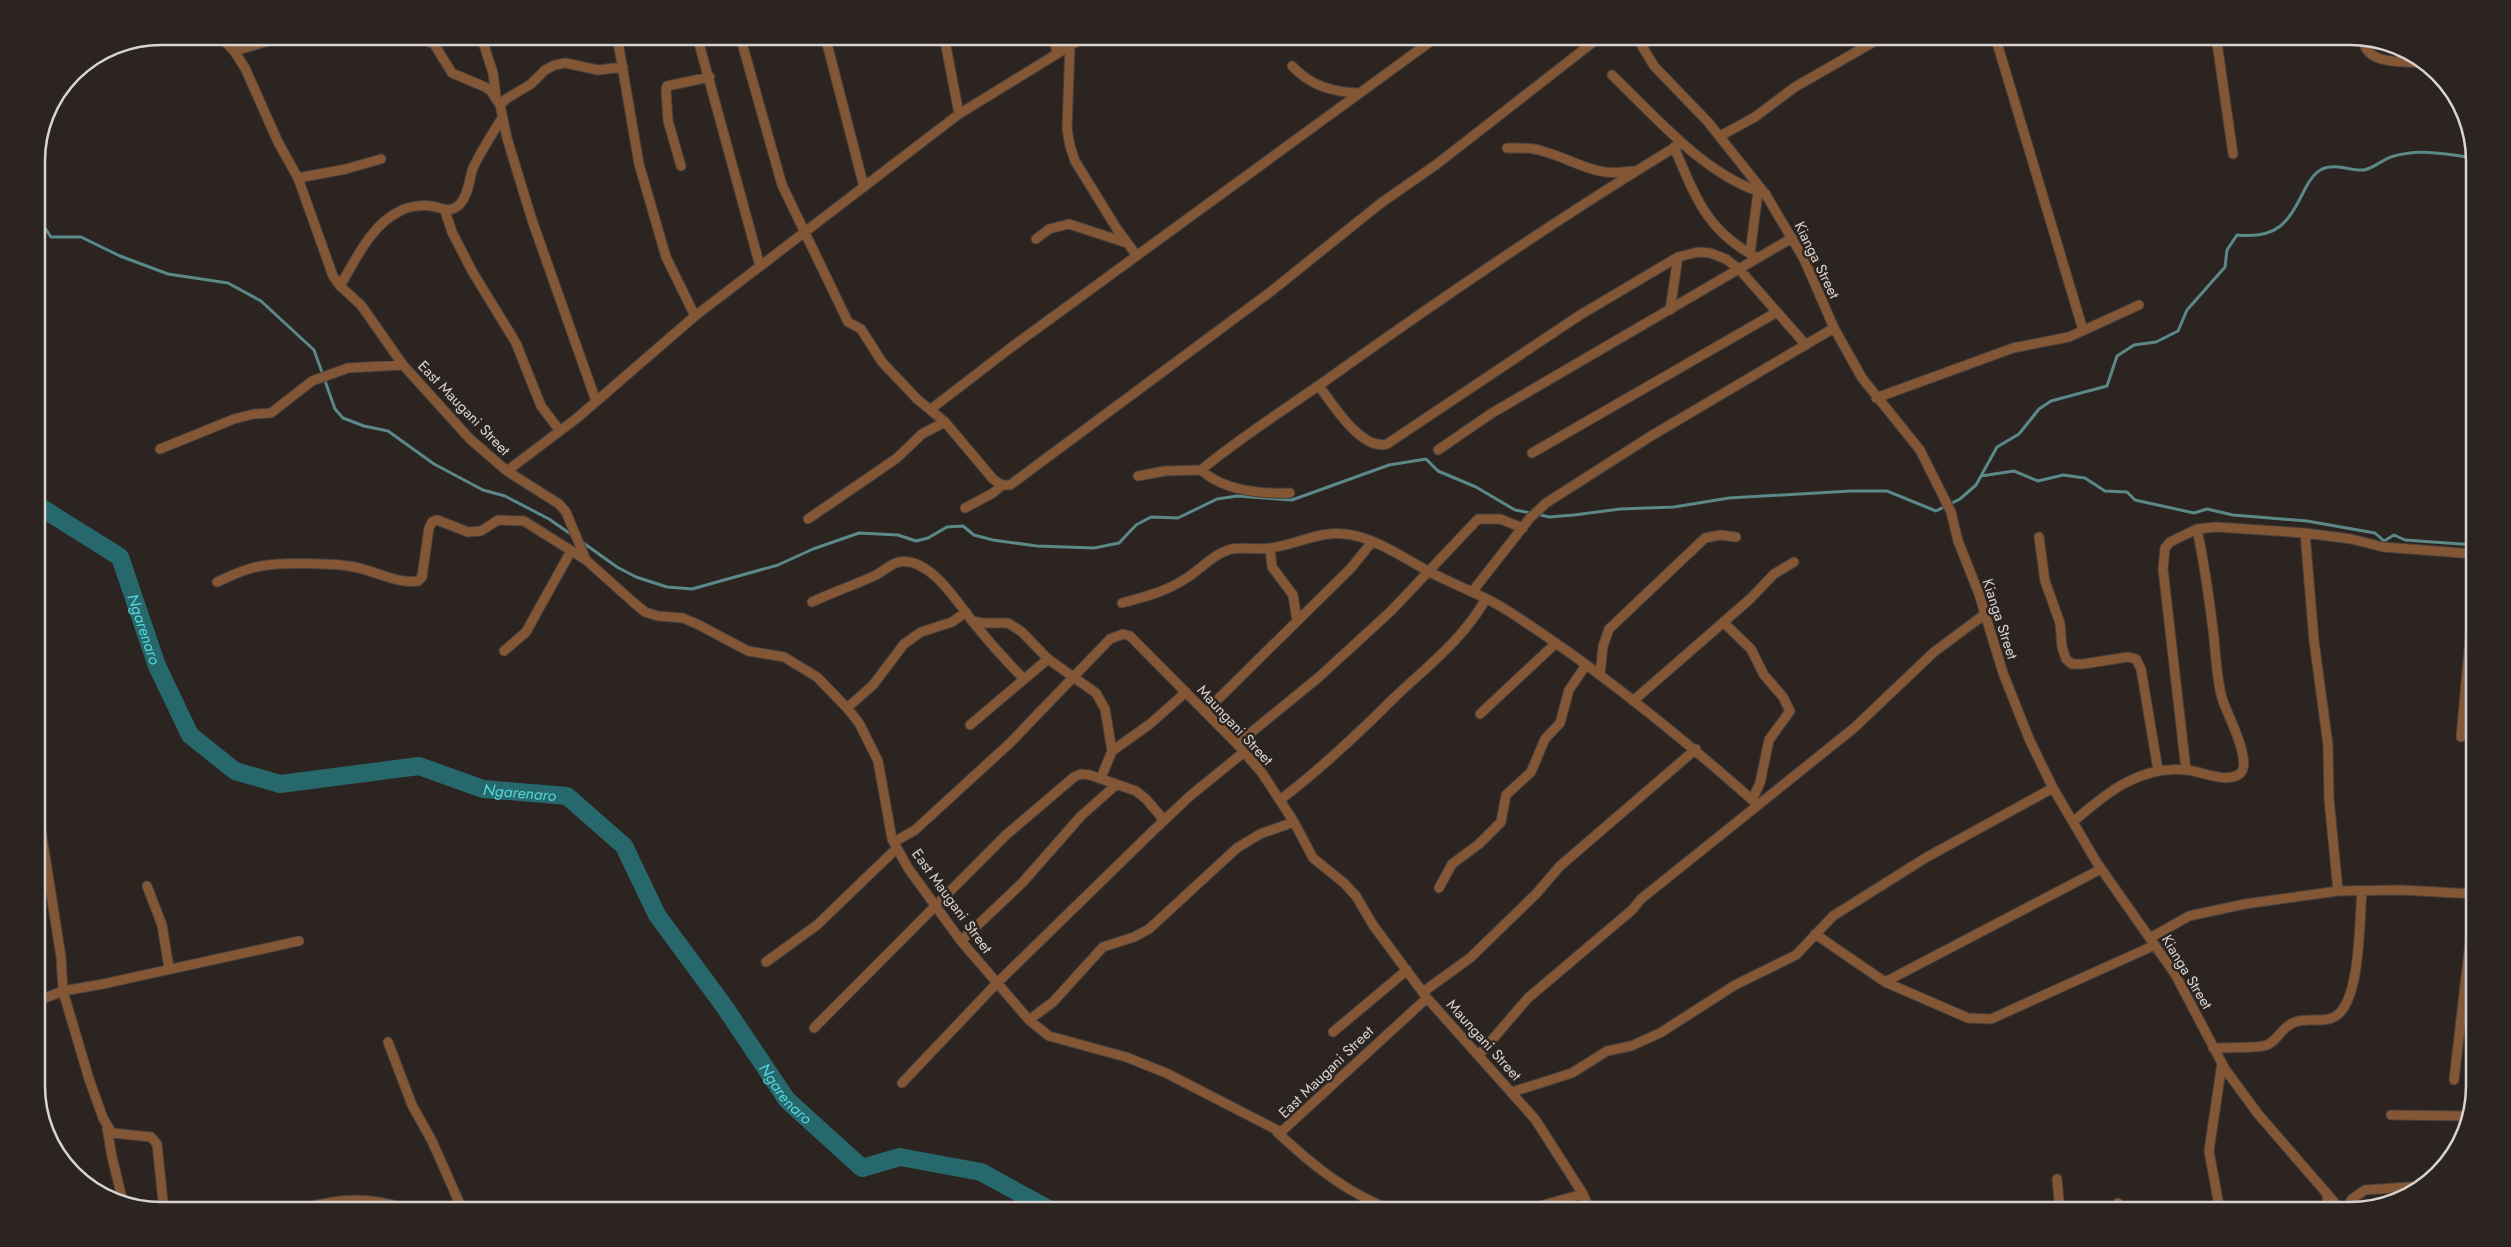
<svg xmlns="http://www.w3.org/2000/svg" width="2511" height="1247" viewBox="0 0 2511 1247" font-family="Jost,sans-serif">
<rect width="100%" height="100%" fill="#2c2420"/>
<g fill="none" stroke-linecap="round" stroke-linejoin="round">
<path stroke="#5b8889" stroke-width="3" d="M37,216L51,237H81L120,256L168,274L228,283L261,301L314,350L335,409L343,418L364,426L388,431L434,464L483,490L505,496L549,519L572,535
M1981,476L2014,471L2038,481L2063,475L2085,478L2105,491L2127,492L2135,500L2194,513L2207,509L2233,515L2307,521L2375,533L2384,541L2394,535L2405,540L2475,545
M1537,514L1549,517L1574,515L1620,509L1674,507L1729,498L1851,491H1887L1936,511L1960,499L1976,485L1997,447L2019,434L2039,409L2051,401L2107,386L2117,356L2134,345L2156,342L2178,331L2187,310L2225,267L2227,250L2237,235C2278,239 2288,223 2305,189C2309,181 2314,173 2322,169C2337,163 2350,171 2364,170C2374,168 2382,160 2391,157C2418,148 2447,154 2474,158
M582,542L617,567L636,577L667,587L692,589L778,565L813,549L859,533L898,535L916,541L928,538L947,527L963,526L974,535L993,540L1037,546L1094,548L1119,543L1136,525L1151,517L1178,518L1217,499L1237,496L1292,500L1389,465L1426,459L1438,471L1476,487L1515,510L1531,513"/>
<path stroke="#26686b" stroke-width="18" id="s1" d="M37,505L120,557L157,666L190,735L235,771L280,784L419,766L483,789L567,796L624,846L657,915L724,1006L787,1100L862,1168L900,1157L981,1172L1052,1211"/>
<g stroke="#48403c" stroke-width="11">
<path id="minor" d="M220,36L234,51L245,68L278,142L298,178L333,276L340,286L361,305L403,365L470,439L507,471L559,504L566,512L586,560L633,602L645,612L658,616L683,618L699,625L748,651L784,657L817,677L847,708L859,723L878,761L892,839L908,868L961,941L1029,1020L1049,1036L1126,1057L1166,1073L1281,1132L1427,998
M416,36L434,44L452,73L485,87L491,91L500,105L507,138L532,220L596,401
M481,36L493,73L496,97
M617,36L639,164L666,257L695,316
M697,36L760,266
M740,36L782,185L848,322L861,329L882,362L917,399L945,422L993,479L1002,485H1010L1269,293L1381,203L1437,164L1601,36
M825,36L864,187
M944,36L959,114
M1053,36L1057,53
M1636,36L1654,66L1708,122L1766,195L1804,259L1834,328L1862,378L1920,450L1951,512L1958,541L1979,594L2003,673L2030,741L2053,788L2097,863L2175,974L2225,1069L2258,1114L2342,1211
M1995,36L2083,330
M2216,36L2233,154
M2363,39C2366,65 2400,61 2421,63
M1070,45L1067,129L1070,146L1075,161L1117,229L1137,256
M234,51L286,36
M1292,66C1311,86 1332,92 1359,93
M1612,75C1657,118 1705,176 1766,194
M500,105L506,99L531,84L545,70L555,65L565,63L598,70L623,67
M1720,136L1755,117L1795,87L1884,36
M1674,147C1696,198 1707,232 1758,258
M1507,148C1519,148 1531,147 1542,151C1576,160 1594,178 1632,171
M681,166L668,121L666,89L667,86L710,77
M298,178L346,169L381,159
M445,211L452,232L472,271L516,343L541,406L560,431
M1036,239L1049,229L1069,224L1127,243
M1750,254L1758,192
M340,286C356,259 372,223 402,210C410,206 423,205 432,206C443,208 450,214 460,204C469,194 469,179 473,168C481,151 492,134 502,118
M1670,310L1678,257
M1319,386C1332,403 1361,451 1387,444L1580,315L1678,257L1698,252L1710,253L1726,259L1740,270L1806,345
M1876,398L2013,348L2069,337L2139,305
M931,409L1013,346L1438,36
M160,449L234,419L254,414L271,413L312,381L348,368L403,365
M1438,450L1492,413L1792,238
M1532,453L1777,312
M1201,470C1246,433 1295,403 1342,369C1453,290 1566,213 1682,143
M507,471L577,418L695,316L959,114L1086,36
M1138,476L1165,471L1201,470C1224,491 1261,494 1290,493
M965,508L993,493L1002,485
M808,519L897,458L922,434L945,422
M2305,533L2314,641L2328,745L2329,799L2338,891
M2039,537L2045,581L2060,623L2062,647L2066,659L2072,664H2083L2128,657L2136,659L2141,669L2158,770
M1270,548L1272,567L1293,595L1297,621
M217,582C231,576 246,568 261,566C280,562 335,563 354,567C376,571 396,584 418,581L422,577L429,528L432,522L437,520L468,532L481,531L498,520L524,521L586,560
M1472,592L1530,518L1546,503L1651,436L1834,328
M812,602C833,592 855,585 876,575C884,571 890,564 899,562C930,557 957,602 973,622C989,642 1006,661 1024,679
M1122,603C1144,597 1165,592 1185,579C1200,570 1214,553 1232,549C1244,547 1258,550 1270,548C1290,546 1309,536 1329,534C1366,530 1399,556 1430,572C1454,585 1481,594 1505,609C1595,666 1678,734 1758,805
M972,621L982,623H1008L1022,632L1048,659L1096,693L1105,709L1112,751
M1723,622L1751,649L1764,675L1783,697L1790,711L1769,740L1760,783L1752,800
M504,651L526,632L571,551
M1600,675L1603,646L1609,629L1705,538L1720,535L1736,537
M1633,701L1750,599L1774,574L1794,562
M847,708L873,685L904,644L921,632L952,622L966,612
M1205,712L1351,568L1372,542
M1480,714L1556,643
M970,725L1048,659
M2461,737L2475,583
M1237,744L1319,677L1391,611L1478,519H1500L1523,528
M2186,770L2163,569L2165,548L2170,542L2197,529L2216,527L2305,533L2351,539L2383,547L2475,554
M1101,778L1112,751L1150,724L1186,692
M1280,800C1322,768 1359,733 1396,696C1430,664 1462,640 1486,599
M37,804L61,957L63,991L89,1079L103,1118L112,1133L151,1137L157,1144L164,1211
M2073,822C2106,793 2140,765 2186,770C2201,771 2224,783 2238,775C2256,766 2226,713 2222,698C2216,677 2216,652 2213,630C2209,596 2204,563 2197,529
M894,842L915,830L1010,743L1110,639L1123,634L1130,636L1237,744L1262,773L1294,822L1313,858L1344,883L1356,896L1373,925L1427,998L1535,1119L1583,1194L1590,1211
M147,886L162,925L169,968
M1439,888L1452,864L1479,844L1501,822L1506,795L1531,772L1545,739L1560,723L1569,690L1586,665
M1815,934L1885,982L1968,1018L1991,1019L2155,945
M2150,938L2189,916L2245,904L2338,891L2401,890L2475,894
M961,941L1023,882L1081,816L1116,785
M766,962L817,925L897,848
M1885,982L2101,869
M1423,992L1470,958L1536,894L1560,866L1696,749
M37,1001L63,991L103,984L299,941
M1029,1020L1053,1002L1103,947L1134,937L1149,929L1237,848L1260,834L1294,822
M814,1028L1006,835L1074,777L1081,774L1090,775L1136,791L1146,799L1164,820
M1333,1032L1407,970
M388,1042L412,1105L432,1141L463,1211
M2213,1048C2225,1047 2262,1049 2269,1044C2280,1037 2283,1026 2295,1022C2308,1017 2324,1024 2336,1016C2361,999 2359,921 2362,892
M1479,1055L1528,998L1632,910L1641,899L1854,728L1934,652L1985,614
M2454,1080L2475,899
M902,1083L997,983L1157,827L1190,796L1244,752
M1512,1092L1572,1073L1607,1051L1631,1046L1660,1033L1735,985L1796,955L1833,916L1927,857L2053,788
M2391,1115L2468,1116
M107,1128L112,1157L123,1202
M1277,1132C1312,1165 1349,1195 1395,1211
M2454,1148H2456
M2057,1179L2060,1211
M2327,1194L2328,1211
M2118,1203L2119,1211
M290,1211C340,1198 365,1195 415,1211
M1522,1211L1583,1194
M2220,1211L2209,1151L2222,1063
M2345,1211L2352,1199L2365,1190L2423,1186"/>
</g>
<use href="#minor" stroke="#835635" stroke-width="9"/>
</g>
<g text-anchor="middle" stroke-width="5" stroke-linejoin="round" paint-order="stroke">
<g font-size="15" fill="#d8d3d0" stroke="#2c2420">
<text transform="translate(1817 260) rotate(64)" y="5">Kianga Street</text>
<text transform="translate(464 408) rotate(46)" y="5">East Maugani Street</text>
<text transform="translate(2000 619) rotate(72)" y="5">Kianga Street</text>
<text transform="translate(1235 725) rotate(47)" y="5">Maungani Street</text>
<text transform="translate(952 901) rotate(54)" y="5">East Maugani Street</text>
<text transform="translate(2187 972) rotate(59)" y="5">Kianga Street</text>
<text transform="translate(1484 1040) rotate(48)" y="5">Maungani Street</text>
<text transform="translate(1326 1072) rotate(-44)" y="5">East Maugani Street</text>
</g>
<g font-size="16" font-style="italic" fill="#55d5db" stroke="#2c2420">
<text dy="6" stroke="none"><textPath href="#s1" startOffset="174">Ngarenaro</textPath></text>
<text dy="6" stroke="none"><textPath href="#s1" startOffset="639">Ngarenaro</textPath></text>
<text dy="6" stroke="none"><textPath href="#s1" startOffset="1059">Ngarenaro</textPath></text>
</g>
</g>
<path d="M0 0H2511V1247H0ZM161 45H2350A116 116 0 0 1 2466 161V1086A116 116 0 0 1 2350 1202H161A116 116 0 0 1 45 1086V161A116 116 0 0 1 161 45Z" fill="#2c2420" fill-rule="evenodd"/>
<path fill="none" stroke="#d8d3d0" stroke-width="2.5" d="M161 45H2350A116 116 0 0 1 2466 161V1086A116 116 0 0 1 2350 1202H161A116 116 0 0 1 45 1086V161A116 116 0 0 1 161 45Z"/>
</svg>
